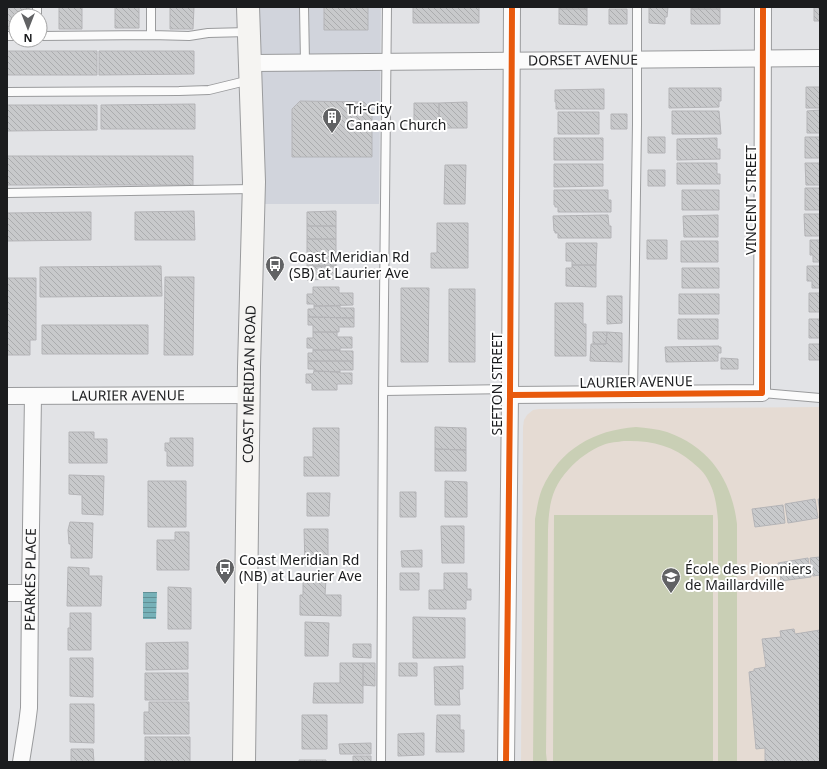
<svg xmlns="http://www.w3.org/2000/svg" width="827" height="769" viewBox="0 0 827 769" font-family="'Noto Sans',sans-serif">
<defs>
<pattern id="water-rules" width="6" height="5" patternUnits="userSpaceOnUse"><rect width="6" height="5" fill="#76b1b8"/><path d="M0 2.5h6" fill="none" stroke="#608f95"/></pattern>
<pattern id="building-back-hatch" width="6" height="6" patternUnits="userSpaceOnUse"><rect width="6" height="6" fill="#c8c9cb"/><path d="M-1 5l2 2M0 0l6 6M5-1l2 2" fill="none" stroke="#abacae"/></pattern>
</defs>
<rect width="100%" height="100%" fill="#e2e3e6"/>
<path fill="#d1d4dc" d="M258,7H381L379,204H258Z"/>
<path fill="#e5dbd3" d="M820,407V762H521L523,427L524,420L527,415L533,410L539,409Z"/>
<path fill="#c9cfb5" d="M636,427C646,428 657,429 667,432C710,447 732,481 737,524V762H718V521C717,507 715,492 708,480C705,473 698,467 692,462C673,445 649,440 624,441C618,442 610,442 603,445C590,450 578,459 569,469C551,488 549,506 548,530L546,753L547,762H533L535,519C537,509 538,499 542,489C560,449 594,430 636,427Z
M554,515H713V762H553Z"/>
<path fill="url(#water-rules)" d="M143,592H157L156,619H143Z"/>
<path fill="url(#building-back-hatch)" stroke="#b4b4b7" d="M7,7H29V16H16V29H7Z
M59,7H82V29H59Z
M115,7H139V28H115Z
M170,7H194L193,29H170Z
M324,7H368V30H324Z
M413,7H479V23H413Z
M559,7H587V9H559Z
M649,7H668L667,17H665V24L649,23Z
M691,7H720V9H691Z
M814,7H820V21H814Z
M559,9H587V25L559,24Z
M609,9H627V24H609Z
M691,9H720V24H691Z
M7,51H97V75H7Z
M99,51H194V74L99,75Z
M806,87H820V108H806Z
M669,88H721V101H719V107L669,108Z
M604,89V109H556V102H555V90Z
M300,101L364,102L372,110V157H292V109Z
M467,102V128H439V103Z
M414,103H439V128H414Z
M195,104V129H101V105Z
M7,105H97V130L7,131Z
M820,110V133H807V111Z
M672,111H719L721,134H672Z
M558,112H599V134H558Z
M611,114H627V129H611Z
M648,137H665V153H648Z
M805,137H820V158H805Z
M554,138H603V160H554Z
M717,138V149H720V159L677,160V139Z
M7,156H193V185H7Z
M677,163H717V174H720V184H677Z
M805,163H820V185H806Z
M554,164H603V186L554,187Z
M445,165H466L465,204H444Z
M648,170H665V186H648Z
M805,188H820V210H805Z
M554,190H608V200H611V212H558V207H555V205H554Z
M682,190H719V210H682Z
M194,211L195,240H135V212Z
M336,211V226H307V212Z
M91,212V240L7,241V213Z
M804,214H820V236H805Z
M608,215L609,226H611V238H558V233H555V231H554L553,216Z
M718,215V237H684L683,216Z
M437,223H468V268H431V253H437Z
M307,226H336V239H307Z
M307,239H336V253H307Z
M647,240H667V259H647Z
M810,240H820V262H813V255H810Z
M681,241H718V262H681Z
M566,243H597L596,265H572V261H566Z
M307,253H336V266H307Z
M572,265H596V287L566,286V268H572Z
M161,266L162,296L40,297V267Z
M307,266H336V279L307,280Z
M807,266H820V288H812V281H807Z
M682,268H719V288H682Z
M165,277H194L193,355H164Z
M7,278H36V340H30V355H7Z
M313,287H339V293H353V305L314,306V304H307V294H313Z
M401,288H429L428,362H401Z
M449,289H475V362H449Z
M809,293H820V312H809Z
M679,294H719V314H679Z
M607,296H622V323L607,324Z
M555,303H583V324H586V356H555Z
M314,306H340V308H354V318L308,317V309H314Z
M308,317L354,318V327H339V332H313V325H308Z
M678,319H718V339H678Z
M809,319H820V338H809Z
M42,325H148V354H42Z
M313,332H337V337H352V348H340V350H313V348H307V338H313Z
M593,332H607L606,344H593Z
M607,332L622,333V362L590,361L591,344H606Z
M809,344H820V360H809Z
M719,346V347H721V353H718V361L666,362L665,347Z
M313,350H340V351H353V361H308V353H313Z
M721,358L738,359V369H721Z
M308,361H353V370H340V372L314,371V369H308Z
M314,371L340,372V373H352V384H337V390H312V383H306V374H313Z
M435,427L466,428V450L435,449Z
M313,428H339V476H304V457H313Z
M69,432H94V439H107V463H69Z
M170,438H193V466H167V451H165V443H170Z
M435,449L466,450V471H435Z
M69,475L104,476L103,515L82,514V495L69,494Z
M148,481H186V527H148Z
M445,481L467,482V517H445Z
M400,492H416V517H400Z
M307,493H330L329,516H307Z
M815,499L818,518L788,523L785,504Z
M818,499H820V513Z
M783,505L785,523L755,527L752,509Z
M70,522L93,523L92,558H71V544H69L68,530Z
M441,526H464V563H442Z
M304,529H328V565L305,566Z
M175,532H189V570H157V540H175Z
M422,550V567H402L401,551Z
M820,557V575L813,576L810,558Z
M808,558L811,577L781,581L778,563Z
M68,567L89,568V576H102L101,606H67Z
M400,573H419V590H400Z
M444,573H467V589H471V600H466V609H429V590H444Z
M303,578L326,579L325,595H341V616L300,615V595H303Z
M168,587L191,588V629H168Z
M70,613H91V650H68V628H70Z
M413,617L465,618V658H413Z
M305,622L329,623L328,656H305Z
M794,629L795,634L820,630V762H765V748L756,749L749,672L754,671V669L766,667L762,639L781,637L780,631Z
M188,642V669L146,670V643Z
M353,644H371V658L353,657Z
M70,658H93V697L70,696Z
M340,663H363V703H313L314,683H340Z
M363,663H375V686L363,685Z
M399,663H417V676H399Z
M463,666V689H459L460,705H435L434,667Z
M145,673H188V700H145Z
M149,702H189V734H144V712H149Z
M70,704H94V743L70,742Z
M302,715H327V749H302Z
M437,715H460V730H464V752H436Z
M424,733V755L398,756V734Z
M145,737H190V762H145Z
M371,743V754H340L339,744Z
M71,749H93L94,762H71Z
M353,756H371V762H353Z
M299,760H326V762H299Z"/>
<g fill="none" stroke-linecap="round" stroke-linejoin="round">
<g stroke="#9a9b9d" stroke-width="10">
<path id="lane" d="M37,7V16
M304,7L305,62
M151,35L189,36L208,33L248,32
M7,36H16
M40,36L151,35V7
M7,92L179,91L209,90L250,80
M7,193L252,189
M384,391L510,389
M762,393L820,398
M633,394L637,124V7
M381,762L383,399L387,7"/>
</g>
<g stroke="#9a9b9d" stroke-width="18">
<g id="street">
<path id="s1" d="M250,63L820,58"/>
<path d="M510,395L762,393L763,7"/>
<path id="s2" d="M7,396L249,395"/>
<path d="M7,593H30"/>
<path id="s3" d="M21,762L27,724L29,708L30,593L33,396"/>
<path d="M506,762L510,395L512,7"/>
</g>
</g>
<g stroke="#9a9b9d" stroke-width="24">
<g id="secondary">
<path id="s4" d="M244,762L249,367L254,182L248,7"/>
</g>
</g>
<use href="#lane" stroke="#fbfbfb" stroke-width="8"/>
<use href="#street" stroke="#fbfbfb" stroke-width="16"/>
<use href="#secondary" stroke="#f5f4f2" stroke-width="22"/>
<g stroke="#fff" stroke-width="8">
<path id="cycleway" d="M510,395L762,393L763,7
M506,762L510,395L512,7"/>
</g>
<use href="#cycleway" stroke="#e8590c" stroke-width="6"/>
</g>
<defs>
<g id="building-pin" transform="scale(1)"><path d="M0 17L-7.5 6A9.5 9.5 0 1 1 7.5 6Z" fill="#616264" stroke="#fff"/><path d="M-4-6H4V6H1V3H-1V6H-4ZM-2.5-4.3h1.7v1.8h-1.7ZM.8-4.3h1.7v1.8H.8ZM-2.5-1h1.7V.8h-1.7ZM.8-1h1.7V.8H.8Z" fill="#fff"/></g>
<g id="bus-pin" transform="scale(1)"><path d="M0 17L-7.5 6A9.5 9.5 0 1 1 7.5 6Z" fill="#616264" stroke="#fff"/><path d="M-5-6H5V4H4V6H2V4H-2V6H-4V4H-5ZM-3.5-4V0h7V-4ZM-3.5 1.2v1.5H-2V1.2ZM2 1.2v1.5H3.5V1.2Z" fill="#fff"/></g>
<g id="school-pin" transform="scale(1)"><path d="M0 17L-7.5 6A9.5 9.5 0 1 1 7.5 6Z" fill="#616264" stroke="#fff"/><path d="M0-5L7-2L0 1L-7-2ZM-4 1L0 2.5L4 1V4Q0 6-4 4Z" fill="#fff"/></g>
</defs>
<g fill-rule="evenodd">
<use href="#building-pin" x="332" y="117"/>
<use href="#bus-pin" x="275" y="265"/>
<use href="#bus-pin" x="225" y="568"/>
<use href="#school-pin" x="671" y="577"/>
</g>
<g text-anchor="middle" stroke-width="4" stroke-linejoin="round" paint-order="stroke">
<g font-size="14" fill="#1b1c1e" stroke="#fff">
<text dy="5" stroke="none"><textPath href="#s1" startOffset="333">DORSET AVENUE</textPath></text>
<text transform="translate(751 200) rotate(-90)" y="5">VINCENT STREET</text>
<text transform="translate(636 382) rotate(-1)" y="5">LAURIER AVENUE</text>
<text dy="5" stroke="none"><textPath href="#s4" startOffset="378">COAST MERIDIAN ROAD</textPath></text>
<text transform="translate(497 384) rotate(-90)" y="5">SEFTON STREET</text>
<text dy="5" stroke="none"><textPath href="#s2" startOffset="121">LAURIER AVENUE</textPath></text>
<text dy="5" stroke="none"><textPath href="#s3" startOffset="183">PEARKES PLACE</textPath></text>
</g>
<g font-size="14" fill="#1b1c1e" stroke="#fff" text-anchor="start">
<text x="346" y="114">Tri-City<tspan x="346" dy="16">Canaan Church</tspan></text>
<text x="289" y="262">Coast Meridian Rd<tspan x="289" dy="16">(SB) at Laurier Ave</tspan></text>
<text x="239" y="565">Coast Meridian Rd<tspan x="239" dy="16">(NB) at Laurier Ave</tspan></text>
<text x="685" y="574">École des Pionniers<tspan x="685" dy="16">de Maillardville</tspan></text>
</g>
</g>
<rect width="827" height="769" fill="none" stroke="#1b1c1e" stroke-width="16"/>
<g transform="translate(28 28) rotate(180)"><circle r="19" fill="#ffffff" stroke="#a4a4a5"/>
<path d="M0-3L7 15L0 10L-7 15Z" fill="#616264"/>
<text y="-6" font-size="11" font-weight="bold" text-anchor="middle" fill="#1b1c1e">N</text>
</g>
</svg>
